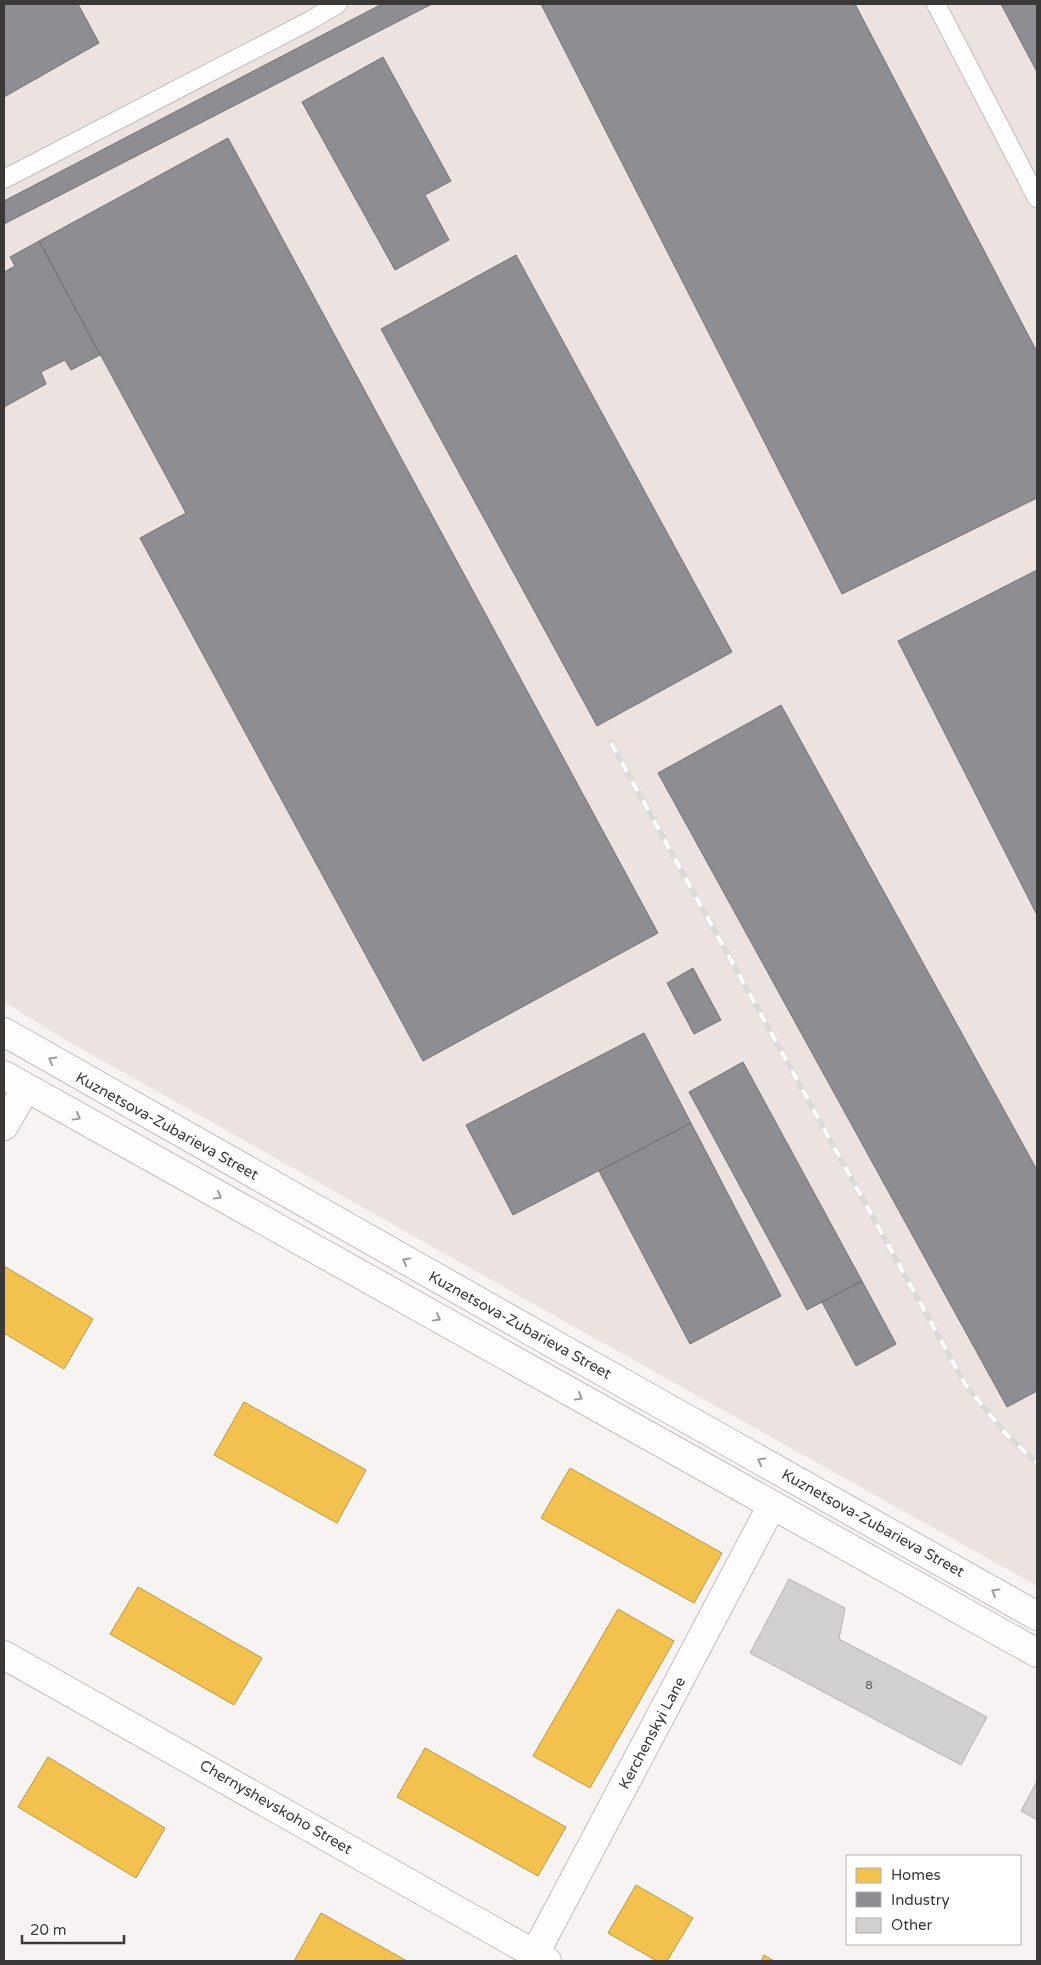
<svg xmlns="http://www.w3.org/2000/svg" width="1041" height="1965" viewBox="0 0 1041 1965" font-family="'Varela Round',sans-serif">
<rect width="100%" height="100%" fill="#f6f3f2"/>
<path fill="#ece3e0" d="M4,4H1037V1586L571,1325L59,1036L4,1002Z"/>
<path fill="#f2c14e" stroke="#bb9847" d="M4,1266L93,1319L64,1369L4,1333Z
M244,1402L366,1470L337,1523L214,1455Z
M570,1468L722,1553L694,1603L541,1518Z
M138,1587L262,1658L234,1705L110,1634Z
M618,1609L674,1641L590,1788L533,1756Z
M425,1748L566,1827L538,1876L397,1797Z
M48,1757L165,1828L136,1878L18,1807Z
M636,1885L693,1918L667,1961H657L608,1933Z
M321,1913L407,1961H294Z
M764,1955L774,1961H761Z"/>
<path fill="#8d8d92" stroke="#747477" d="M4,4H78L99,43L4,97Z
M382,4H432L4,224V201Z
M541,4H855L1037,352V498L842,594Z
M1001,4H1037V72Z
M383,57L451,181L425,195L449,240L395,270L302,102Z
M228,138L658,933L423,1061L140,538L186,513L39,241Z
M39,241L100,355L71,370L65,360L41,372L46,384L4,407V272L15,266L10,257Z
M516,255L732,652L597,726L381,329Z
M1037,570V915L898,641Z
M781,705L1037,1170V1391L1007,1407L658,773Z
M693,968L721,1020L694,1034L667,983Z
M644,1033L691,1123L513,1215L466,1125Z
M743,1062L862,1281L807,1310L689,1092Z
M691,1123L781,1296L690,1344L599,1171Z
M862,1281L896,1344L856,1366L822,1302Z"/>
<path fill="#d2d0cf" stroke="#b6b4b3" d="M789,1579L845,1608L839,1639L987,1717L961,1765L750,1653Z
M1037,1781V1820L1021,1811Z"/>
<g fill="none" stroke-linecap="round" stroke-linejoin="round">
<g stroke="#c1bebd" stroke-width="20">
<path id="service" d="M936,4L1037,198
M4,179L311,20L338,4"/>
</g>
<g stroke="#c1bebd" stroke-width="30">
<path id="minor" d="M4,1126L26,1088
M4,1655L547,1961
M531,1961L772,1505"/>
</g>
<g stroke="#c1bebd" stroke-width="30">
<path id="secondary" d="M4,1032L559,1347L1037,1616
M4,1075L1037,1653"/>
</g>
<use href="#service" stroke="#fefdfd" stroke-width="18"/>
<use href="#minor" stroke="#fefdfd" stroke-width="28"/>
<use href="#secondary" stroke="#fefdfd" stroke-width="28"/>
<g stroke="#dadad9" stroke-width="5.5">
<path id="rail" d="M611,743L965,1384L1005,1433L1037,1463"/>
</g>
<use href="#rail" stroke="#fff" stroke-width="4" stroke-dasharray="11" stroke-linecap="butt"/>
</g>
<defs><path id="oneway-chevron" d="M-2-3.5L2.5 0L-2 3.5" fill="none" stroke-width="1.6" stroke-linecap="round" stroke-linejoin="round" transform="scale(1.25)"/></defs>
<g stroke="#9c9b9a">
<use href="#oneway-chevron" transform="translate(52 1060) rotate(-150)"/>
<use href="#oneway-chevron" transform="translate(77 1117) rotate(29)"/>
<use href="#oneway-chevron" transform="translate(218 1196) rotate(29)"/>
<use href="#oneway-chevron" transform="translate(406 1261) rotate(-151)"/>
<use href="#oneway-chevron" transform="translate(437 1318) rotate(29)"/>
<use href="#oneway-chevron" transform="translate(579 1397) rotate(29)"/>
<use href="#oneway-chevron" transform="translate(761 1461) rotate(-151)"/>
<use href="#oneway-chevron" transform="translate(995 1592) rotate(-151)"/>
</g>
<g text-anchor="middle" stroke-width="5" stroke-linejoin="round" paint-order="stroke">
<g font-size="12" fill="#615f5e">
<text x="869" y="1689">8</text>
</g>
<g font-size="15" fill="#3b3938" stroke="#fff">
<text transform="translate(167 1126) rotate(29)" y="5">Kuznetsova-Zubarieva Street</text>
<text transform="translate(520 1325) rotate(29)" y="5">Kuznetsova-Zubarieva Street</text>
<text transform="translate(873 1523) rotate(29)" y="5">Kuznetsova-Zubarieva Street</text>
<text transform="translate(652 1733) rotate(-62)" y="5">Kerchenskyi Lane</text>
<text transform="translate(276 1807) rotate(30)" y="5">Chernyshevskoho Street</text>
</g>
</g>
<rect width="1041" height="1965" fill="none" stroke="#3b3938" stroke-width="10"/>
<rect x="846" y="1855" width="175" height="90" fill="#ffffff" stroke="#b1b0af"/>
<rect x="856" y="1868" width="25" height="15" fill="#f2c14e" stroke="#b1b0af"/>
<text x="891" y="1880" font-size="15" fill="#3b3938">Homes</text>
<rect x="856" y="1892" width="25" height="15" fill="#8d8d92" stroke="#b1b0af"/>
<text x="891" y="1905" font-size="15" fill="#3b3938">Industry</text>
<rect x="856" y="1918" width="25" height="15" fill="#d2d0cf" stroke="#b1b0af"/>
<text x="891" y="1930" font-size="15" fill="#3b3938">Other</text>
<path d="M22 1935v8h102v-8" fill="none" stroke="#3b3938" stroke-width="2.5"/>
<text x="30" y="1935" font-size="15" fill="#3b3938" stroke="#ffffff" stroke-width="4" paint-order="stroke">20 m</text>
</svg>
